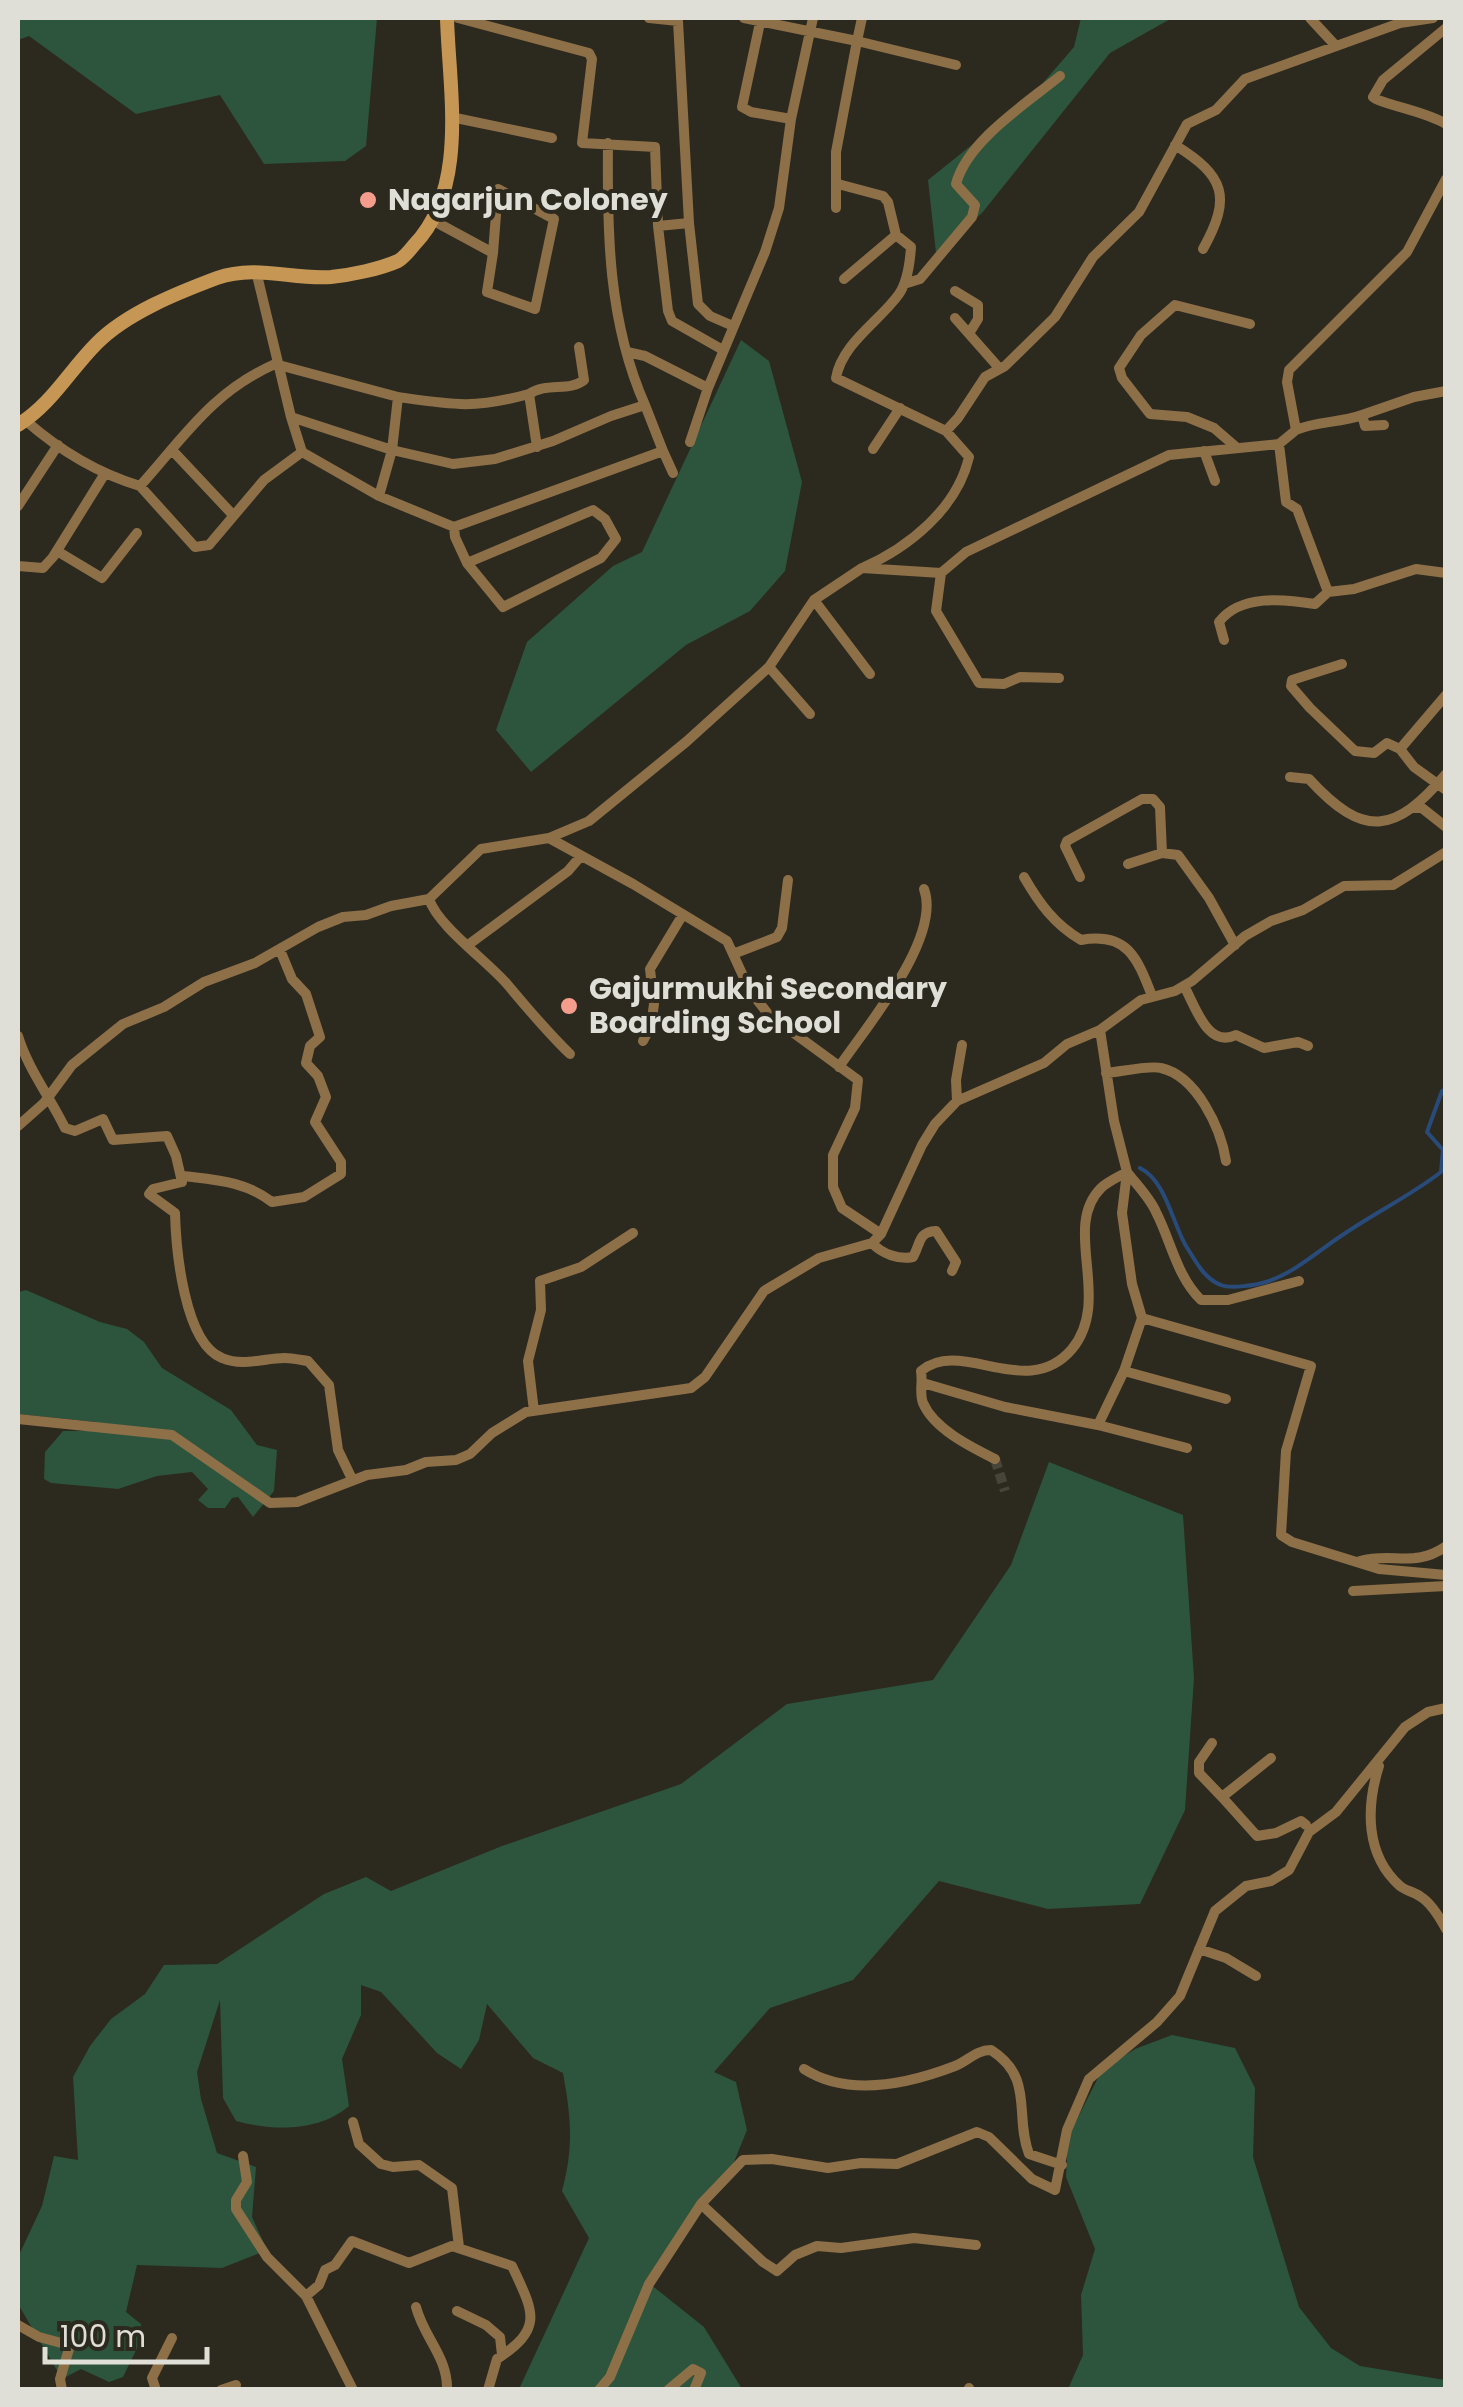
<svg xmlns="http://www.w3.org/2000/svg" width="1463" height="2407" viewBox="0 0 1463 2407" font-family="Poppins,sans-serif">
<rect width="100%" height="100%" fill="#2c291f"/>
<path fill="#2d543c" d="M18,18H377L366,146L345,161L264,164L220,95L136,114L29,36L18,40Z
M1081,18H1172L1110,53L982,213L936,253L928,180L1029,99L1074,47Z
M741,340L769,361L802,482L785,571L750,611L686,645L531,772L496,730L527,642L613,566L642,552Z
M26,1290L100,1322L127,1329L144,1342L162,1368L231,1410L257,1445L277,1450L274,1491L253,1517L238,1497L232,1498L225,1508H208L198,1500L208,1489L192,1472L157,1476L118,1489L51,1483L44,1479L45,1452L63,1431H95L96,1422L18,1414V1292Z
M1049,1462L1183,1515L1194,1678L1185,1810L1140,1904L1048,1909L939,1881L853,1980L770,2008L714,2072L736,2082L747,2130L734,2162L650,2284L704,2327L742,2389H519L589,2238L562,2191C574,2146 571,2118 563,2073L533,2058L487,2004L479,2040L461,2069L437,2053L381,1992L361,1985V2015L342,2059L349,2106C319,2132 273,2131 236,2121L223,2098L220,2000L197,2072L201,2099L217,2153L256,2167L252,2217L267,2250L222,2268L137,2265L126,2312L141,2324L142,2338L123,2377L109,2382L81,2369L62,2379L18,2304V2257L42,2206L54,2156L78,2160L73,2077L90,2046L111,2019L145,1994L164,1965L217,1964L324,1894L366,1877L391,1891L502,1846L681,1784L787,1704L933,1680L1011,1565Z
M1172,2035L1235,2048L1255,2088L1253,2157L1299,2307L1331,2348L1360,2366L1445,2380V2389H1068L1083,2355L1081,2295L1095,2249L1066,2177L1068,2137L1102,2070L1135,2049Z"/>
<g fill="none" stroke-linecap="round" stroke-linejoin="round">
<path stroke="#294b7a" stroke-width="4" d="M1140,1168C1166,1181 1172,1222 1186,1246C1195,1260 1204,1279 1221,1285C1231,1289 1256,1285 1266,1282C1295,1273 1319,1250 1344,1234C1376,1212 1410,1196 1441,1172L1443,1150L1427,1132L1442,1091L1446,1090"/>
<path stroke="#47443b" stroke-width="10" stroke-dasharray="10 5" stroke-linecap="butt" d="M995,1459L1005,1491"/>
<path stroke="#8d6f48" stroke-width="10" d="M458,18L589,53L592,59L582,143L655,147L658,226
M649,18L678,21L689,223L658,226L668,311L672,321L723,350
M744,18L857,41L836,152V208
M761,18L742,107L751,112L791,119L813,18
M862,18L857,41L956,65
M1310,18L1335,45
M1433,18L1400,23L1245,79L1216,110L1187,124L1139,212L1093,257L1055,317L1005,366L985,377L958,418L946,431L969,457C957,509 908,548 862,568L941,573L966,552L1169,455L1279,444L1296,430L1287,382L1289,370L1407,252L1446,179
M1446,28L1383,80L1373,97C1380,104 1426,111 1446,124
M451,117L552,138
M608,143C607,232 608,322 645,405L611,416L553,441L495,459L453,464L392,450L379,496L454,527L663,451L673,473
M1175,145C1225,176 1232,197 1203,249
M838,184L883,196L888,202L896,235L911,247C910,262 908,281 899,294C880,321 842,343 836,378L946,431
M434,221L493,253L487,292L535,309L554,219L498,189L493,253
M689,223L698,304L710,316L733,326
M256,271L291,417
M844,279L896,235
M904,284L920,279L972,217L975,205L956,184C967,141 1027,103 1060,76
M955,291L978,305V319L970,332
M955,318L1000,369
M627,352L645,356L708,388
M529,394C547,382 569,392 584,380L579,347
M645,405L663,451
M1362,415L1414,397L1446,391
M25,420C59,450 97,473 140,486C184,437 212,392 275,364L398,397
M1296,430C1317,421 1340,423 1362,415L1365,426L1384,425
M690,442L708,388L765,252L779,208L791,119
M1279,444L1286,502L1297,509L1328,592L1354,589L1416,569L1446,573
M1236,447L1214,428L1187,417L1150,414L1122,378L1119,368L1141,335L1175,305L1250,324
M873,449L900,408
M172,450L233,515
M1204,451L1215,481
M140,486L195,547L209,545L264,480L302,452
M379,496L302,452L291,417L392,450L398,397C453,405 474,409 529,394L537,447
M18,506L58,445
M454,527L455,537L467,563L593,510L605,519L616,539L601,558L503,607L467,563
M57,551L102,578L137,533
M18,566L43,568L53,557L104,475
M941,573L936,611L979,683L1004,684L1020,677L1059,678
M814,600L870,674
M1224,640L1219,622C1240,594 1285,599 1315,604L1328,592
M1342,664L1292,680L1291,686L1310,708L1355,751L1374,753L1387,743L1400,749L1414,767L1446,790
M769,667L810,714
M1400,749L1446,695
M1290,777L1309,779C1364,839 1395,834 1446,774
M1413,808H1422L1446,827
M549,838L633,884L727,941L750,991L769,1015L858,1080L855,1108L833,1155V1187L842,1208L881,1234
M1128,864L1162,853L1178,855L1209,898L1235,945
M1024,877C1039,903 1054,924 1081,940C1127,932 1137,957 1152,996
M1080,877L1065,846L1067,841L1142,799H1153L1160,807L1162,853
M429,899C438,926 486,960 507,984C528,1009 547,1032 570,1054
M468,945L568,871L580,857
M733,954L777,937L782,928L788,880
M1184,986C1195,1005 1207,1049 1236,1035L1264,1048L1298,1042L1308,1046
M1100,1030L1114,1121L1127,1172L1122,1213L1132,1284L1142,1318L1311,1366L1286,1451L1281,1535L1292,1542L1379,1569L1446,1575
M18,1036C28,1069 50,1097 65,1128L75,1131L103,1119L113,1140L167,1136L176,1156L182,1182L153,1189L149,1194L175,1213C176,1249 184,1343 222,1358C243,1367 264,1358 285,1358C292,1358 301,1360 308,1361L329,1385L338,1450L352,1479
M643,1041L651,1026L654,1004L650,969L682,916
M839,1067C866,1027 942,938 924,889
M1106,1073C1119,1072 1150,1065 1161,1068C1197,1076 1221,1129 1226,1161
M957,1101L956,1080L962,1045
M18,1126L44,1103L72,1065L123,1024L164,1007L204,982L255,963L318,927L343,917L366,915L391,906L429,899L481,849L549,838L589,821L686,742L769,667L814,600L862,568
M183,1176C216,1180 245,1181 272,1202L304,1197L341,1174V1162L315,1122L326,1097L318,1076L306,1063L310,1046L320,1037L306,994L292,979L280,950
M872,1243C882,1254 899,1260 913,1257C921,1243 918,1232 936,1231L956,1262L952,1271
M1124,1371L1226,1399
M923,1383L1005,1407L1098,1425L1124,1371L1142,1318
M534,1411L528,1361L541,1310L540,1281L581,1267L633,1233
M18,1419L172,1435L270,1503L297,1502L367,1475L406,1470L426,1462L456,1460L470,1454L492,1433L526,1412L691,1388L705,1377L764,1291L819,1258L872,1243L881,1234L922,1145L935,1124L957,1101L1044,1063L1067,1044L1100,1030L1141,1000L1175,991L1192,981L1245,936L1271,921L1303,910L1344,886L1393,885L1446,852
M1098,1425L1187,1448
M995,1459C971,1447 934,1429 923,1403C919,1393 923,1382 921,1371C962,1337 1027,1402 1072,1349C1113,1299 1061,1228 1101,1188C1107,1182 1118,1177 1127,1172C1136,1184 1150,1198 1156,1212C1171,1241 1177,1277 1201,1300H1228L1299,1281
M1360,1561C1393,1552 1414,1568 1445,1547
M1353,1591L1446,1586
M1212,1743L1199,1762V1773L1222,1797
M1271,1758L1222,1797L1257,1836L1276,1833L1301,1821L1306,1825
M1379,1766C1366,1807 1365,1855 1400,1886C1406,1891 1415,1892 1421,1897C1431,1903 1440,1918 1446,1929
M1199,1949L1226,1958L1256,1976
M804,2069C849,2098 908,2084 955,2066C968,2061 976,2050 991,2050C1035,2078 1014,2115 1029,2154L1062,2165
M353,2122L359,2144L381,2164L393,2167L419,2165L452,2188L459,2247
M243,2156L247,2182L236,2200V2209L267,2257L306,2296
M701,2204L763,2262L777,2271L795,2255L817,2246L841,2248L914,2238L976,2245
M416,2307C424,2338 448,2357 447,2390
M457,2311L486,2325L500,2337L502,2355
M18,2325L39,2337L65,2344L69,2349L60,2379L62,2390
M969,2388V2390
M156,2390L152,2378L172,2338
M221,2390L236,2385
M353,2390L306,2296L319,2285L325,2270L335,2265L352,2241L409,2263L452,2246L512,2266C534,2313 544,2328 497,2359L488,2390
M599,2390L610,2377L649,2284L701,2204L743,2160L772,2159L828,2168L861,2163L897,2164L977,2132L989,2137L1032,2179L1055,2190L1067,2130L1089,2079L1157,2022L1180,1996L1215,1911L1246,1886L1271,1881L1289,1870L1309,1832L1336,1812L1405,1727L1428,1712L1446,1708
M668,2390L693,2369L701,2373L694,2390"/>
<path stroke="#c69655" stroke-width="14" d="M18,425C52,404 69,371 97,343C127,313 177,293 217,278C256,264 292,280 331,277C351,275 380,269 398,261C403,258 410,250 414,245C469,188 449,90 447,18"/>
</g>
<g fill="#f49d8d" stroke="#2c291f" stroke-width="4">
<circle cx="368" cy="200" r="10"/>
<circle cx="569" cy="1006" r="10"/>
</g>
<g text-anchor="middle" stroke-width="8" stroke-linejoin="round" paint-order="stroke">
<g font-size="30" font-weight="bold" fill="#dfded7" stroke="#2c291f" text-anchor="start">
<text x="388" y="210">Nagarjun Coloney</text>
<text x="589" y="999">Gajurmukhi Secondary<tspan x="589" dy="34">Boarding School</tspan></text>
</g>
</g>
<rect width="1463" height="2407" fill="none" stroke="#dfded7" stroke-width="40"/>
<path d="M45 2347v15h162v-15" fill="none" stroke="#dfded7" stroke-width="5"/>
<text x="60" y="2347" font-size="30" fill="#dfded7" stroke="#2c291f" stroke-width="8" paint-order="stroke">100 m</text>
</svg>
